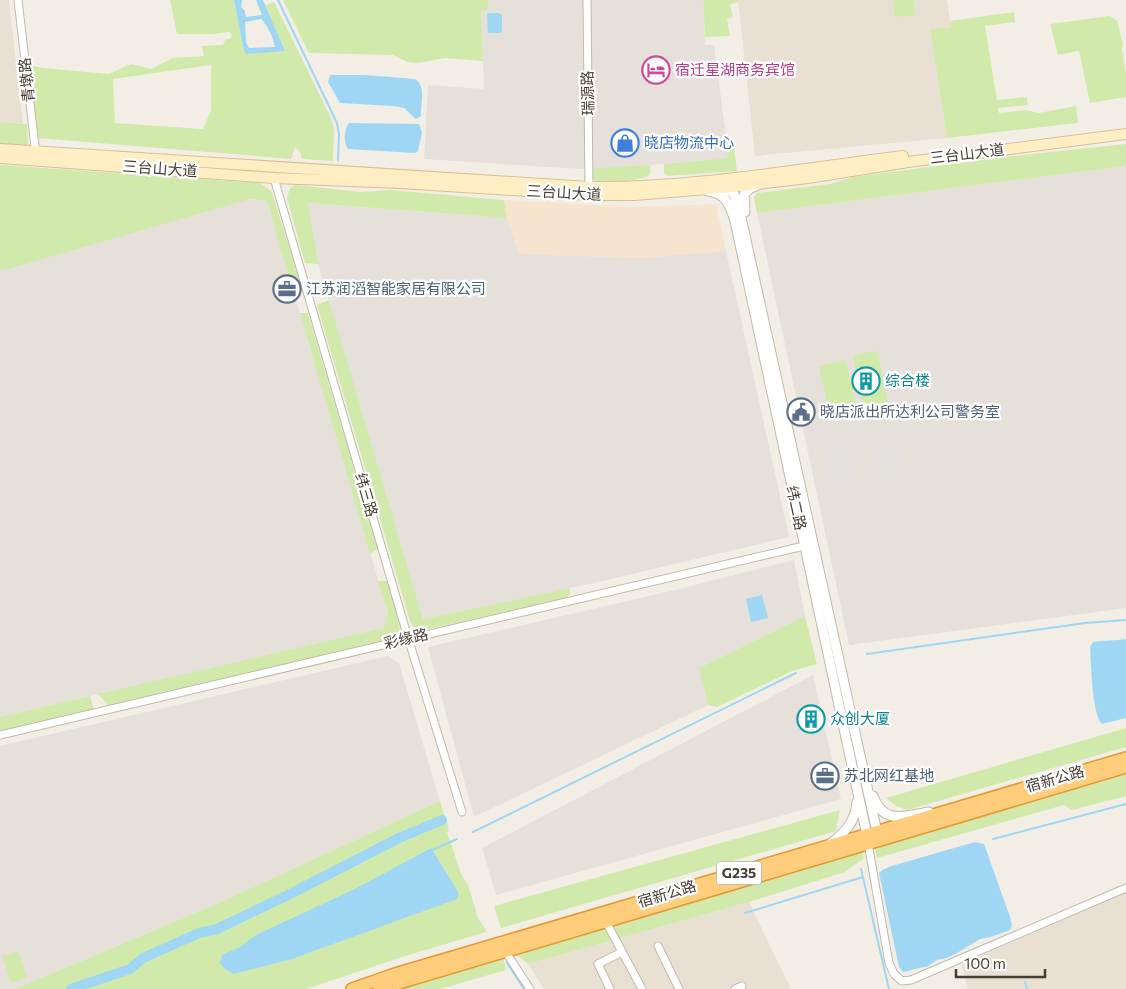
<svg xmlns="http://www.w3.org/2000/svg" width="1126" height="989" viewBox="0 0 1126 989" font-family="Commissioner,'Noto Sans SC',sans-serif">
<rect width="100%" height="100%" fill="#f3eee5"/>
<path fill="#e8e0d3" d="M0,0H9L23,123L0,122Z
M738,0H893L894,16L915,14L914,0H947L951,27L930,29L947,138L755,156Z
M1126,893V989H968L961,964Z
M749,902L791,989H544L528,964Z"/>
<path fill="#f7e4cf" d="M504,200L631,207L716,204L726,251L642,258L519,254L507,218Z"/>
<path fill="#e5e0da" d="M488,0H703L705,45H714L729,158L651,165L580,169L424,159L428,85L484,89L481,10H488Z
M1126,166V608L849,645L757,213Z
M0,175L267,201L388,613L385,628L0,717Z
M307,203L507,218L519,254L642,258L726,251L789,537L594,583L423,619L318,264Z
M794,560L805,616L699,668L708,705L474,817L428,647L679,589Z
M388,656L399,663L440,801L212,906L15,989H0V746Z
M813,675L841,799L496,895L482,848Z"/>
<path fill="#d1eaac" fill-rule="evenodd" d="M170,0H234L244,51H285L265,5L274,2L331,118L334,129L333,161L302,159L300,152L295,147L291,159L38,138L29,65L43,68L109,74L131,64L151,69L173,58L204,56L202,46L223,45L225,40L231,38L232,36L229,32L212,34H177ZM211,65V110L203,129L115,123L113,79Z
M283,0H488V10H481L483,61L445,58L418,63L407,62L393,55L309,53Z
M703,0H738V3L730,4L733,17L727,19L730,36L705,37Z
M893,0H914L915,15L894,17Z
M1014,12L1015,22L985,26L997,100L1027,97L1028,105L998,108L999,113L1026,110L1039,113L1076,106L1078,123L947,138L930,29L951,27L950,21Z
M1110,16L1117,21L1123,44L1122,50L1126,74V97L1090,103L1079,51L1058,55L1050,24Z
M0,122L27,124L28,144L25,146L0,145Z
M1126,144V166L757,213L754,197L757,193L830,184L853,177L1005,157Z
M734,147L737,171L668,176L664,173V164L728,158L727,148Z
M0,165L260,183L272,192L299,279L291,284L267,201L250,199L1,271L0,266Z
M651,165L650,174L647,177C636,179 603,187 594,180C591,177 592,172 591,168Z
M296,185L362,192L391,190L504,200L507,218L308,203L318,264L305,263L287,198L290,188Z
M329,300L423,619L570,588V594L567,598L424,630C416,630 413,628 410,621L317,305Z
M300,313H308L378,549L370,554Z
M873,351L877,352L878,354L889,407L865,411L853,356Z
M846,360L857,409L830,414L819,368L823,365Z
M378,581H388C392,596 408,628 394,638L109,706L98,694L384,628L388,613Z
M805,616L817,664L792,671L717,707L708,705L699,668Z
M90,696L94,710L0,732V717Z
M1126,728V747L907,810L896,806L886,798Z
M1126,774V796L1072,810L1064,805L877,858L874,846Z
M440,801L449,830L447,832L461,874L468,885L478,918L486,930V932L402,957L306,989H15L212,906Z
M840,810L836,831L501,928L494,906Z
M861,850L864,858L845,872L749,902L528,964L513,952Z
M18,951L27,978L11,983L2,956Z
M503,958L506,970L440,989H390Z"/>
<path fill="#e4e1de" d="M844,441H849L858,486L831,492L821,447L823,445Z
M899,444L905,476L878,482L872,450Z"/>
<path fill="#9ed6f3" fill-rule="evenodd" d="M234,0H242L241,7L245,11L246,17L262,15L256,0H263L285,51L246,54L244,51ZM261,19C268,26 273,37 275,47L249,48L246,42L245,22Z
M489,13H498L502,15V31L500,33H488L487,14Z
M330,75H365L415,79C427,87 420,103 421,116L416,119L404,108L393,106L340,103L328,82Z
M349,123L419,124L422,132L418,151L415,153L348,149C343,141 344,130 349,123Z
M762,595L768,618L751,622L746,599Z
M1126,639V718L1102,724C1092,715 1091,662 1090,647L1093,642C1103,640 1115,641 1126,639Z
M975,842L984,844L1010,917L1012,925L1010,930L991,937L980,939L957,953L947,958L937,960L928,966L903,972L899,967L879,873L884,869L895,865Z
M431,848L457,890L459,895L457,899L292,959L234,974L224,968L220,963L222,955L240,947L256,935L355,889Z"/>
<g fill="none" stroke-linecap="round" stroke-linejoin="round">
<path stroke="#9ed6f3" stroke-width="2" d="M278,0L337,123L339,134L338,160
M867,654L1085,623L1126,620
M473,832L796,673
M993,839L1126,804
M430,851L457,839
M861,869L889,989
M745,913L863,877
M507,963L524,989
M1025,982L1027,989"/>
<path stroke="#9ed6f3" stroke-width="10" d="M71,989L130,969L143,958L199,933L217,929L290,894L399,838L442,820"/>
<g stroke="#c2b8aa" stroke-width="9">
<path id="minor" d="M18,0L36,155
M587,0L589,187
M274,178L408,638L462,812
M0,735L808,545
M868,843L889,963L894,974L902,981L911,980L1126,888
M605,920L642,989
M658,946L679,989
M505,951L530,989
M610,989L598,964L622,952
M735,989L742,986"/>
</g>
<g stroke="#c2b8aa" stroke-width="11">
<path id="tertiary" d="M723,186L734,194L738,204L877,832
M708,191C726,193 730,205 735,221L868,840
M745,212L744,195L749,189L758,185
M873,796C883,825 905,816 929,812
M830,844C845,832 855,823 857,802"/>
</g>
<g stroke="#d6c093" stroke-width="12">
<path id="secondary" d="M0,149L589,187C695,188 799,169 903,156
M0,158L274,178L400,183L589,195H634L732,187L808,178L908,162L1126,134"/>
</g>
<g stroke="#e4972f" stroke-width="14">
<path id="trunk" d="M352,989L395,974L1126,758
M379,989L1126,767"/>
</g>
<use href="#minor" stroke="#fff" stroke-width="7"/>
<use href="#tertiary" stroke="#fff" stroke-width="9"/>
<use href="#secondary" stroke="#ffedc4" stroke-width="10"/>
<use href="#trunk" stroke="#ffce7c" stroke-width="11"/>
</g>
<defs>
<g id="hotel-ring" transform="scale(1.4375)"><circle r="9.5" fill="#fff" stroke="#d1479c" stroke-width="1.5"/><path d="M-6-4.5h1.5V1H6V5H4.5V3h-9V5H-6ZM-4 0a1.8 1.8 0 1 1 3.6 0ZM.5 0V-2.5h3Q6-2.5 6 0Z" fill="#d1479c"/></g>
<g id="shop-ring" transform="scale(1.4375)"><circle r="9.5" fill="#fff" stroke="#3f7fe0" stroke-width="1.5"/><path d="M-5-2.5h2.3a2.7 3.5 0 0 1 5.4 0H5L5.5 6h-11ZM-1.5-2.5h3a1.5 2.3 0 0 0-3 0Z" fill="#3f7fe0"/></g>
<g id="office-ring" transform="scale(1.4375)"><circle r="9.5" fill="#fff" stroke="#5c6f8a" stroke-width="1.5"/><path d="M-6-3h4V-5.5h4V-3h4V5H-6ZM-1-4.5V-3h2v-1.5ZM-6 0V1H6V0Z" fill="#5c6f8a"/></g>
<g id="building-ring" transform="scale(1.4375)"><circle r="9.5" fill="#fff" stroke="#0f9aa8" stroke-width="1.5"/><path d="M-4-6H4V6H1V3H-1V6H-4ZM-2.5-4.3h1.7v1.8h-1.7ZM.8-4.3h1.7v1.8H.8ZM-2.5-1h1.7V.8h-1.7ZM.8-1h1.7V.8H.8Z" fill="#0f9aa8"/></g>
<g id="civic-ring" transform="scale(1.4375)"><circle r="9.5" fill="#fff" stroke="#5c6f8a" stroke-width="1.5"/><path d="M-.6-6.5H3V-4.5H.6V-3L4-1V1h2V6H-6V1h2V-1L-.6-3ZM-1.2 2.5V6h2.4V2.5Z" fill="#5c6f8a"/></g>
</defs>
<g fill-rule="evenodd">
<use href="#hotel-ring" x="656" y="70"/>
<use href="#shop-ring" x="625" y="143"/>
<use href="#office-ring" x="287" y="289"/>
<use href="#building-ring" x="866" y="381"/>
<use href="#civic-ring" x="801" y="412"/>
<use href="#building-ring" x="811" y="719"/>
<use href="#office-ring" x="825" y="776"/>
</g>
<g text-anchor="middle" stroke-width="4.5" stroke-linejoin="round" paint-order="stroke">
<rect fill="#fff" stroke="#7e7871" stroke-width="1" x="716.5" y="861.5" width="45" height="23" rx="4"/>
<g font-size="14" font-weight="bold" fill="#463e34">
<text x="739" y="878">G235</text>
</g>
<g font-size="15" fill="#b23c85" stroke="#fff" text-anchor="start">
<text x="675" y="75">宿迁星湖商务宾馆</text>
</g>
<g font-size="15" fill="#463e34" stroke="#fff">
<text transform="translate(27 80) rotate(-96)" y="5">青墩路</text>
<text transform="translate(588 93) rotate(-91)" y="5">瑞源路</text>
<text transform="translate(967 154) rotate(-7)" y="5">三台山大道</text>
<text transform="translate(160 169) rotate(4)" y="5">三台山大道</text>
<text transform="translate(564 193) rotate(3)" y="5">三台山大道</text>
<text transform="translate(366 495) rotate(74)" y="5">纬三路</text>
<text transform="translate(796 508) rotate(78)" y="5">纬二路</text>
<text transform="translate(406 639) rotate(-13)" y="5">彩缘路</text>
<text transform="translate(1055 779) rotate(-16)" y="5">宿新公路</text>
<text transform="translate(667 894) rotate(-17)" y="5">宿新公路</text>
</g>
<g font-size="15" fill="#366cbe" stroke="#fff" text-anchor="start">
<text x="644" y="148">晓店物流中心</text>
</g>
<g font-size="15" fill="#4e5e75" stroke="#fff" text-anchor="start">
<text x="306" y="294">江苏润滔智能家居有限公司</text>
<text x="820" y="417">晓店派出所达利公司警务室</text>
<text x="844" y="781">苏北网红基地</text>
</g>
<g font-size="15" fill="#0d838f" stroke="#fff" text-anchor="start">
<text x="885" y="386">综合楼</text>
<text x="830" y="724">众创大厦</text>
</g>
</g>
<path d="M956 969v8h89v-8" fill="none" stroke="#463e34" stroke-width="2.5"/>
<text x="964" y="969" font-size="15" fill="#463e34" stroke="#ffffff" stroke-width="4" paint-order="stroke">100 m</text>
</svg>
